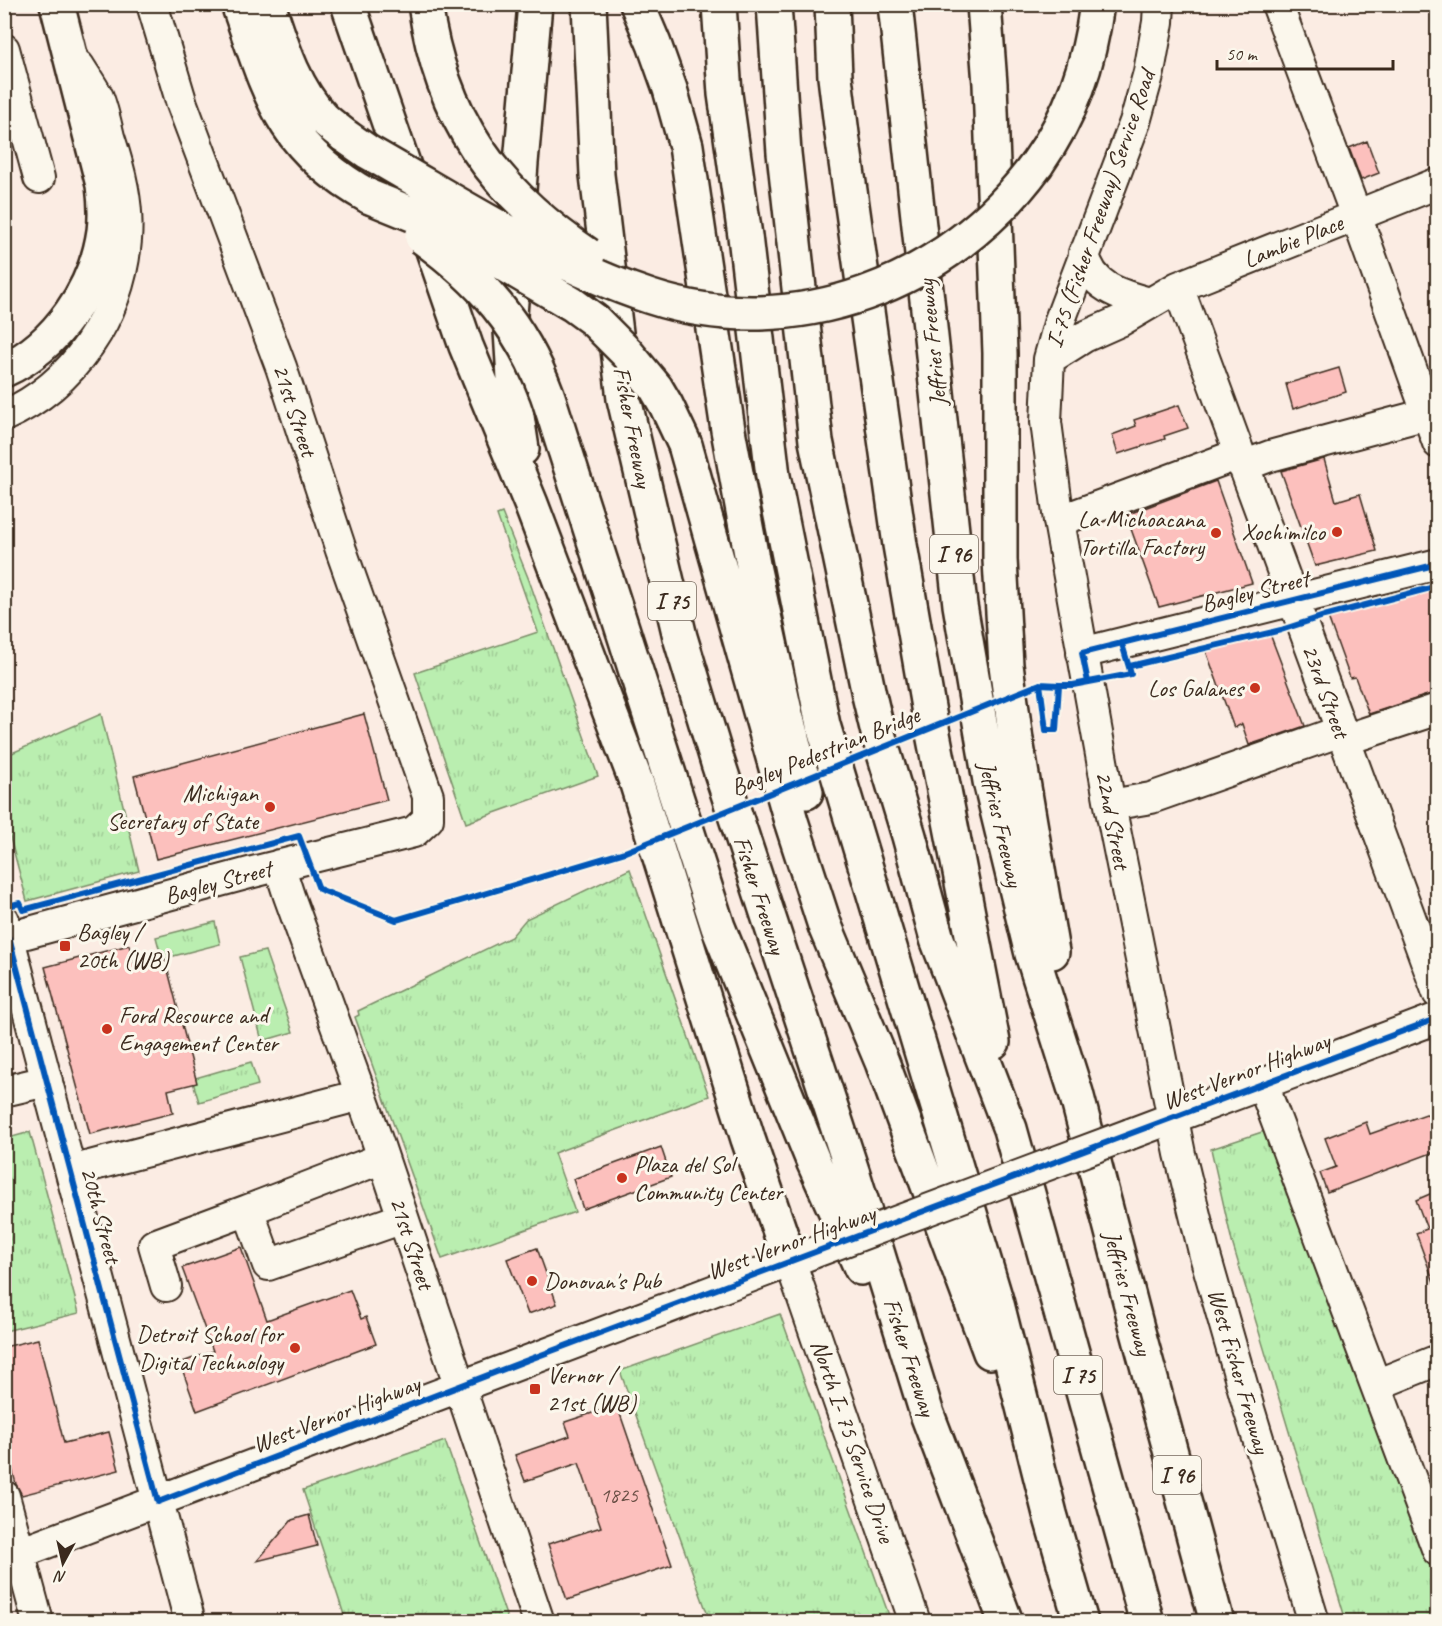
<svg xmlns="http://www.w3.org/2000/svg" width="1442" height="1626" viewBox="0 0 1442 1626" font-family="Caveat,sans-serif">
<defs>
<pattern id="grass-tufts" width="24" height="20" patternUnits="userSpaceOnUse" patternTransform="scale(1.5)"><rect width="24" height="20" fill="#baeeb0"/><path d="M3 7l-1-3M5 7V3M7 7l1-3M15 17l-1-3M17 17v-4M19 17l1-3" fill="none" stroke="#a1cc97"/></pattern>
</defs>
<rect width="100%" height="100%" fill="#fbece3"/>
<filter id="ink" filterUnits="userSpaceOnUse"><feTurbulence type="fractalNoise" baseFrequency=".0167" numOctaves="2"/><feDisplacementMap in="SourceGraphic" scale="12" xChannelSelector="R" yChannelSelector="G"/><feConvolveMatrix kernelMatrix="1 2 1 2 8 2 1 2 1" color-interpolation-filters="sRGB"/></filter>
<g filter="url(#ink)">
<path fill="url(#grass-tufts)" stroke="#7a8c67" stroke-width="1.5" d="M502,513L529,580L598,776L466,823L415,673L538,632L497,515Z
M101,714L139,871L27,901L5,819V756Z
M630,869L709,1096L554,1153L575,1212L442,1259L355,1017L359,1015L358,1011L511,937L526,919Z
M215,922L220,944L162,959L156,937Z
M265,951L293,1032L262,1041L240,957Z
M251,1062L258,1085L199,1102L192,1079Z
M1274,1128L1437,1571V1621H1346L1232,1242L1211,1149Z
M30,1132L79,1313L5,1331V1139Z
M780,1314L891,1621H710L620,1371Z
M445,1441L508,1621H346L303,1490Z"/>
<path fill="#fcc0bd" stroke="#3b2a1e" stroke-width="1.5" d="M1367,141L1379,173L1361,180L1349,148Z
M1339,368L1346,392L1293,409L1286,384Z
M1179,405L1188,428L1164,436L1165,439L1118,454L1112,435L1136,426L1134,420Z
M1324,459L1336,501L1360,494L1377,551L1315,566L1281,471Z
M1216,481L1252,583L1159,607L1126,515Z
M1437,590V692L1369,714L1355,677L1350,678L1328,617Z
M1270,634L1305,726L1249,745L1242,724L1234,728L1206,651Z
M364,714L387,800L156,859L134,776Z
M129,945L135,967L165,959L197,1083L168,1090L173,1113L90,1134L45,967Z
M1426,1114L1437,1119V1151L1327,1192L1320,1173L1336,1167L1325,1138L1366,1122L1370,1134Z
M661,1147L671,1177L583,1209L573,1179Z
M1437,1191V1284L1435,1285L1416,1233L1427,1229L1416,1200Z
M241,1247L267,1320L350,1290L361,1319L366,1317L376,1344L197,1411L180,1363L213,1351L182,1268Z
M537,1248L557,1304L528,1314L507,1259Z
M38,1339L64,1443L109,1432L119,1470L22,1495L16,1484L4,1438V1347Z
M617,1405L672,1565L567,1600L548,1544L601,1527L579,1463L525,1481L515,1455L570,1436L565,1422Z
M309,1515L317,1546L257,1561L292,1520Z"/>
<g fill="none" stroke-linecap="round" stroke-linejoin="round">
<g stroke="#3b2a1e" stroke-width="34">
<path id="minor" d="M1159,4L1158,22L1149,72L1135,122L1060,320L1049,359L1046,422L1059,521L1110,805L1180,1154L1204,1252L1249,1409L1314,1622
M1277,4L1356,215L1438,443
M4,49L39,178
M1084,253C1090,287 1120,295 1150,303
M1178,287L1438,993
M1049,359L1084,337L1120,321L1178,287L1438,183
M4,416C74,385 120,316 126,240C129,205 120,170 109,137C106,124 103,110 98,97C93,87 85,76 79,66
M1243,466L1270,456L1438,411
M1059,521L1239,454
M1082,653L1438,564
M1344,740L1438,709
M1110,805L1151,798L1341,731
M279,865L289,896L373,1128L539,1622
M4,920L190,1622
M4,939L253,872L414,832L428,819V796L341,550L281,367L182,104L152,4
M1263,1085L1438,1551
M4,1091L47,1081
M1130,1134L1438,1018
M383,1158L248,1210L268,1265L403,1218
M71,1171L361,1095
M790,1261L915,1622
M166,1286L154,1245L248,1210
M1376,1385L1438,1360
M4,1496L38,1622
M4,1559L813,1253"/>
</g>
<g stroke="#3b2a1e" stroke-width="38">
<path id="highway" d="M238,4C270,95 280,147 370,197
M268,4C281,43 294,88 323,118C330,125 338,130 345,136
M348,4L466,346L531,504L637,784L748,1139L790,1261
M589,4L597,175L624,399L680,637L718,763L854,1177L927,1414L1006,1622
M637,4L654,44L670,89L686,146L728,430L754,570L785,711L806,792
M719,4L725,94L745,236L773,476L823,725L996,1300L1050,1514L1081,1622
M774,4L784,153L816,441L869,695L879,737L909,836L937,939L1010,1129L1147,1622
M832,4L835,77L842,134L900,545L929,713L993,1042
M895,4L960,605L990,781L1032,954L1076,1093L1137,1328L1217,1622
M984,4L990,84L1000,353V560L1006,665L1016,740L1052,952
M1037,164C1072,114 1089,65 1097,4
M4,370C57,346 96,288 104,231C106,216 105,200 103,185L57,4
M685,445L791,821L825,926L882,1062L990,1352
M564,447L718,927L814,1163L861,1268
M522,449L516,410L510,315L521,163L535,4"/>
</g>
<use href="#minor" stroke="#fbf7ec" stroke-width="30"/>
<use href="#highway" stroke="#fbf7ec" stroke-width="33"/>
<g stroke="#3b2a1e" stroke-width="34" stroke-linecap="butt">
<path id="minor-bridge" d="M818,1251L1130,1134"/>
</g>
<g stroke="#3b2a1e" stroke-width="38" stroke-linecap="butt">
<path id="highway-bridge" d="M425,4C441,118 494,192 588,255
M345,136L368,152C460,204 550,264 651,297C795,344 950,284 1037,164
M370,197L434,223L572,304L594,320L627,353L656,388L666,405L685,445
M422,237C481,280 521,324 547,394C553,411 558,429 564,447"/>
</g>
<use href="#minor-bridge" stroke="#fbf7ec" stroke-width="30"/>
<use href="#highway-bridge" stroke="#fbf7ec" stroke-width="33"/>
<g stroke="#fbf7ec" stroke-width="10">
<path id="cycleway" d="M1130,666L1281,630L1324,616L1438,586
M1088,682L1082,653L1438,564
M1040,684L1046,730H1056L1059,685H1073L1131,674L1122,644
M4,907L20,903L23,910L299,836L319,889L396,920L625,852L1040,684L1059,685
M4,939L9,938L158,1502L525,1361L1438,1018"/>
</g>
<use href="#cycleway" stroke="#0057b8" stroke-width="6"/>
</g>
</g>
<g fill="#c8321e" stroke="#fbf7ec" stroke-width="2">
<circle cx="1337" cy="532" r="6"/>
<circle cx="1216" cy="533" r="6"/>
<circle cx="1255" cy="688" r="6"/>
<circle cx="270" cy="807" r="6"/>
<rect x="59" y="940" width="12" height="12" rx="3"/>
<circle cx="107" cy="1029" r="6"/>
<circle cx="622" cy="1178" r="6"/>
<circle cx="532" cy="1281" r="6"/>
<circle cx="295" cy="1348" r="6"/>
<rect x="529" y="1383" width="12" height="12" rx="3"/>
</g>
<g text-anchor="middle" stroke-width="6" stroke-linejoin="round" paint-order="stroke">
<g font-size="21" fill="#6b5046">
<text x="619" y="1502">1825</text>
</g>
<g fill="#fbf7ec" stroke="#75685c" stroke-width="1.5">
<rect x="930" y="535" width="48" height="38" rx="4.5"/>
<rect x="648" y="582" width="48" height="38" rx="4.5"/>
<rect x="1054" y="1356" width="48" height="38" rx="4.5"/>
<rect x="1153" y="1456" width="48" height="38" rx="4.5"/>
</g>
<g font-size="22" font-weight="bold" fill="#3b2a1e">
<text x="954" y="562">I 96</text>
<text x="672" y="609">I 75</text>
<text x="1078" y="1383">I 75</text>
<text x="1177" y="1483">I 96</text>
</g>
<g font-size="24" fill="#3b2a1e" stroke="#fbf7ec">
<text transform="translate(1100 209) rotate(-71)" y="8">I-75 (Fisher Freeway) Service Road</text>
<text transform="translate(1293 241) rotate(-22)" y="8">Lambie Place</text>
<text transform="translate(932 343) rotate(-96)" y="8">Jeffries Freeway</text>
<text transform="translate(295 410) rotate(72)" y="8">21st Street</text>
<text transform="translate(633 427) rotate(79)" y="8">Fisher Freeway</text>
<text transform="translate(1255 591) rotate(-14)" y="8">Bagley Street</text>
<text transform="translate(1326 691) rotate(70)" y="8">23rd Street</text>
<text transform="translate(825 751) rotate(-22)" y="8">Bagley Pedestrian Bridge</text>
<text transform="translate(1113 820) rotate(79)" y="8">22nd Street</text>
<text transform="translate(1001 824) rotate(77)" y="8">Jeffries Freeway</text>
<text transform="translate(218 882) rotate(-15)" y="8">Bagley Street</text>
<text transform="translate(760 895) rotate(72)" y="8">Fisher Freeway</text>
<text transform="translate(1246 1071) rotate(-21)" y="8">West Vernor Highway</text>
<text transform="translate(101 1215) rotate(75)" y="8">20th Street</text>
<text transform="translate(791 1242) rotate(-20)" y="8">West Vernor Highway</text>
<text transform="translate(412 1243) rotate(72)" y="8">21st Street</text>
<text transform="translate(1128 1293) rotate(75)" y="8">Jeffries Freeway</text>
<text transform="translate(910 1357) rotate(72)" y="8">Fisher Freeway</text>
<text transform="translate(1239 1371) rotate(74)" y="8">West Fisher Freeway</text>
<text transform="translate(336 1414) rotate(-21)" y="8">West Vernor Highway</text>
<text transform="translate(853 1441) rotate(71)" y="8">North I- 75 Service Drive</text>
</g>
<g font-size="24" fill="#3b2a1e" stroke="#fbf7ec" text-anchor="end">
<text x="1204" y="527">La Michoacana<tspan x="1204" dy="28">Tortilla Factory</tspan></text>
<text x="1325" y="540">Xochimilco</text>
<text x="1243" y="696">Los Galanes</text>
<text x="258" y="801">Michigan<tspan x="258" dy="28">Secretary of State</tspan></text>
<text x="77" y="940" text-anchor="start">Bagley /<tspan x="77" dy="28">20th (WB)</tspan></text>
<text x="119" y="1023" text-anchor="start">Ford Resource and<tspan x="119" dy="28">Engagement Center</tspan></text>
<text x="634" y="1172" text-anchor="start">Plaza del Sol<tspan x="634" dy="28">Community Center</tspan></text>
<text x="544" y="1289" text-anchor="start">Donovan's Pub</text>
<text x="283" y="1342">Detroit School for<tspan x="283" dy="28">Digital Technology</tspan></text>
<text x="547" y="1383" text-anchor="start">Vernor /<tspan x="547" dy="28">21st (WB)</tspan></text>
</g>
</g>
<rect width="1442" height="1626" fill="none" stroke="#fbf7ec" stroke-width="24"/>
<rect x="12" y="12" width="1418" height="1602" fill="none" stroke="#3b2a1e" stroke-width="2" filter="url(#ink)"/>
<g transform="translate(63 1563) rotate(188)" stroke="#fbf7ec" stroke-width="4.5" paint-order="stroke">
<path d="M0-4.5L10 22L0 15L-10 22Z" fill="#3b2a1e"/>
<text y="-9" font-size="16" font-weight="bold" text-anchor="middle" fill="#3b2a1e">N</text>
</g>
<path d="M1217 60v9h176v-9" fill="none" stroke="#3b2a1e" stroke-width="3"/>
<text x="1226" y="60" font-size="18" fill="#3b2a1e" stroke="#fbf7ec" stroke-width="4.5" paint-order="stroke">50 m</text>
</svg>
